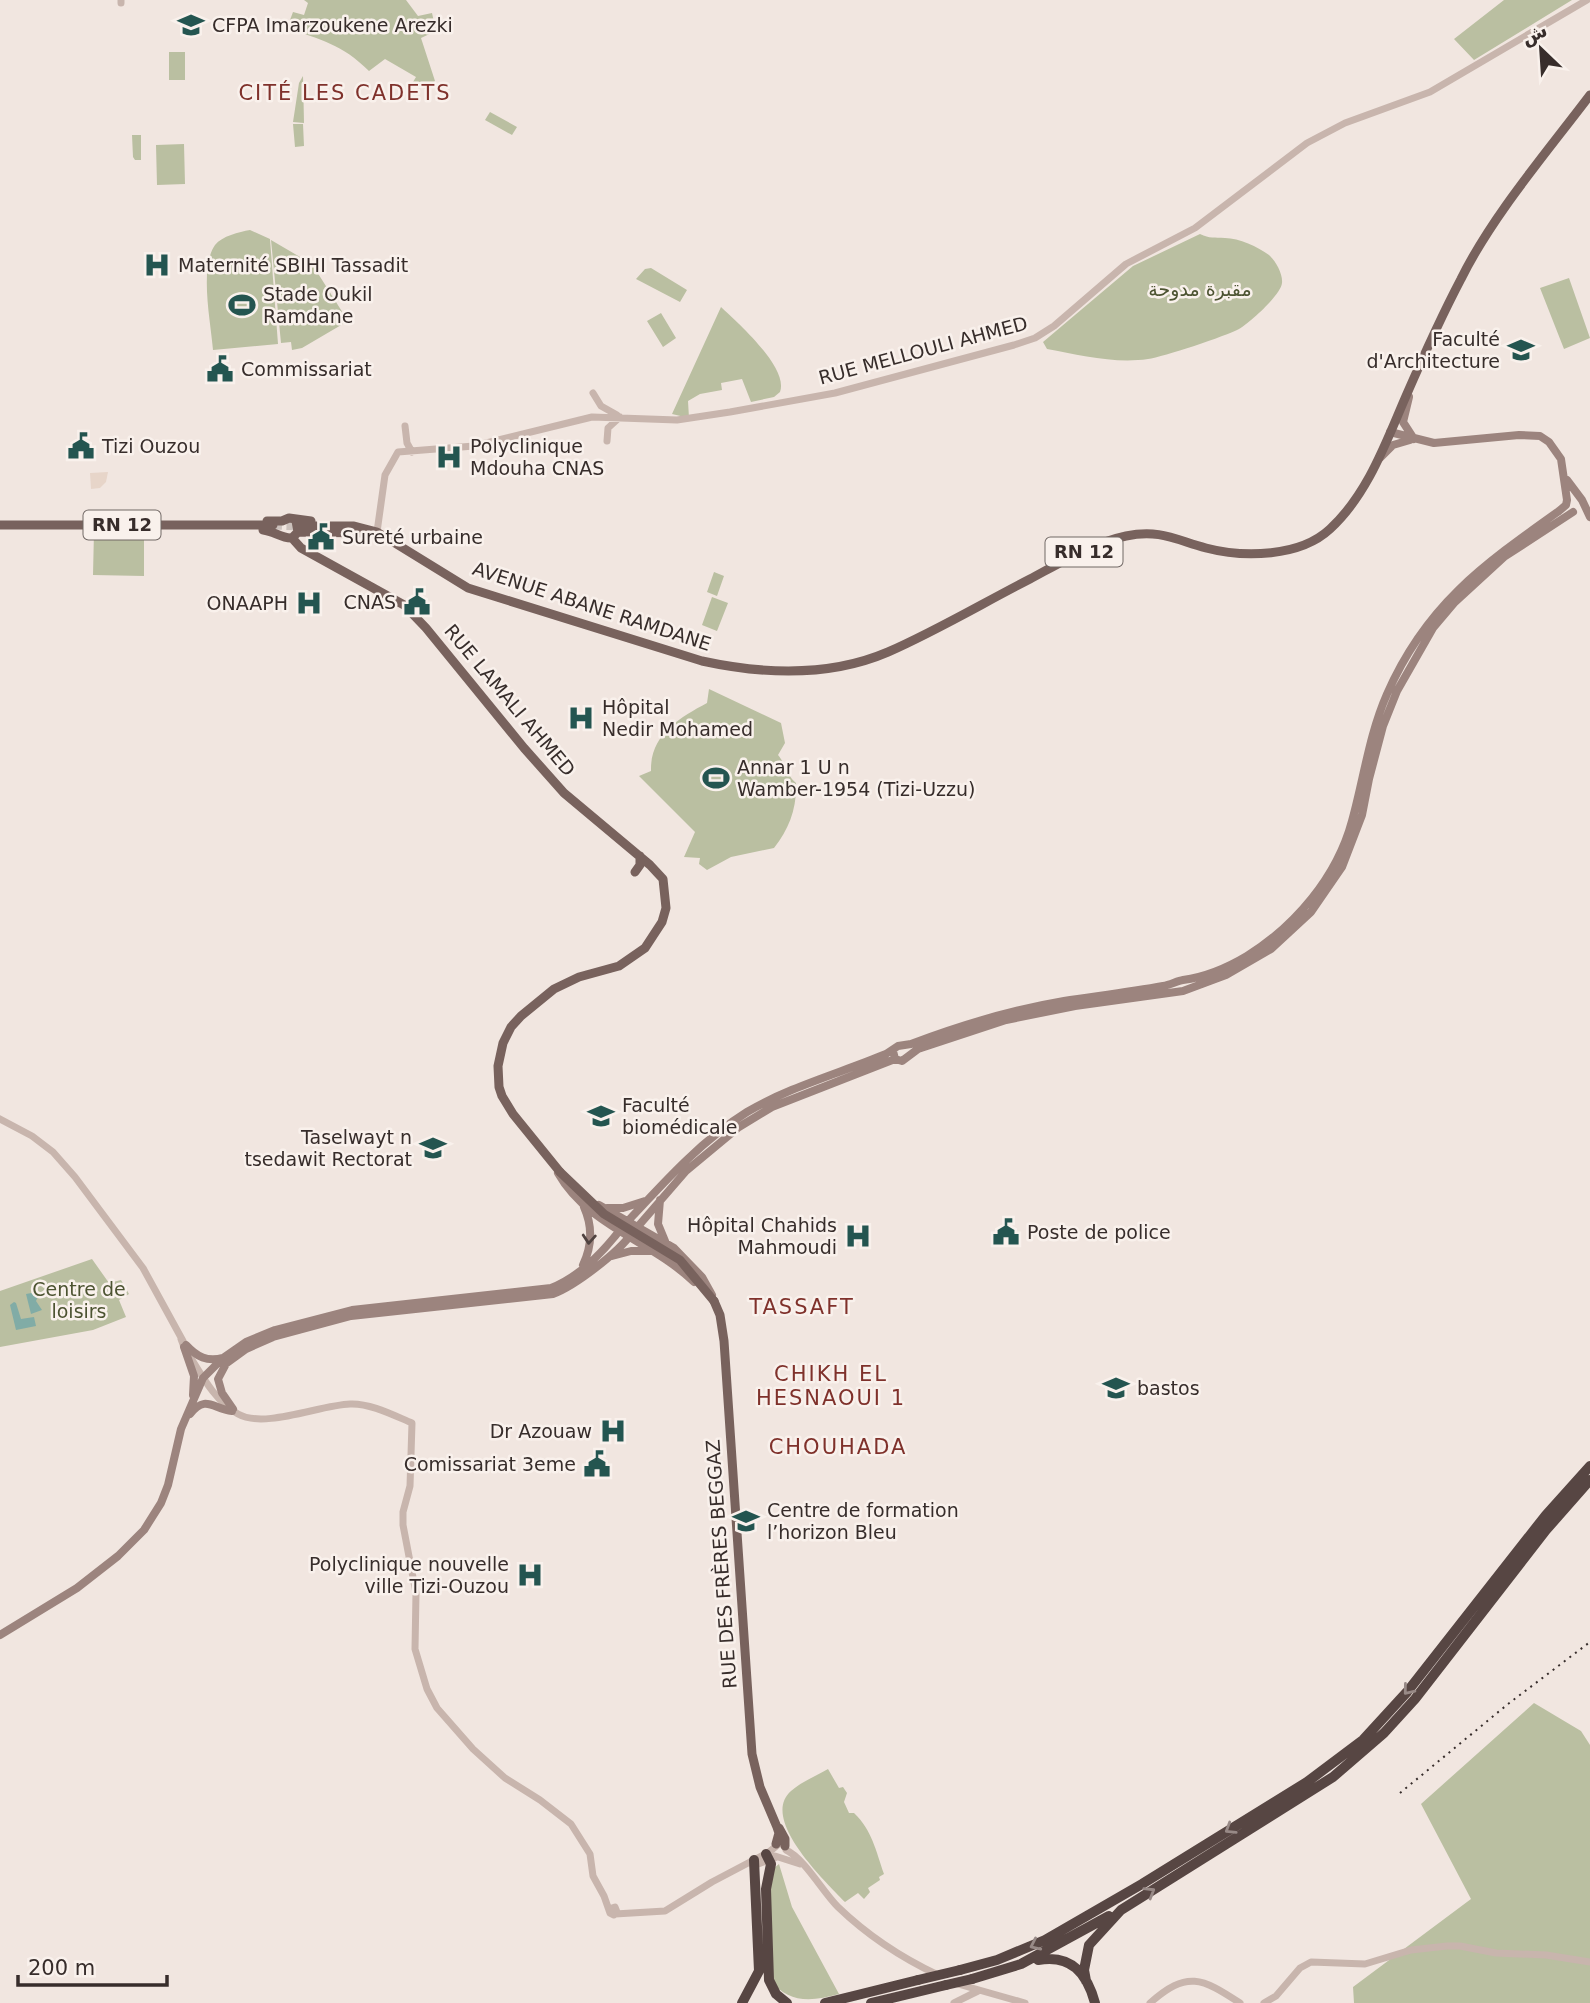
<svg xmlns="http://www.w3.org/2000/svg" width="1590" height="2003" viewBox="0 0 1590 2003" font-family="'DejaVu Sans',Cairo,sans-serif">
<rect width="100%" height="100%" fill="#f1e6e0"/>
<path fill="#babfa1" d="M304,0H406L418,16L432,13L436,31L421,38L435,81L427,90L413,82L416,77L385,59L369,71C342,44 321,40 287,28L293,12L304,15L308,3Z
M1504,0H1572L1474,60L1454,39Z
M169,52H185V80H169Z
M303,76L304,123L293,122L299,83Z
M490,112L517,127L512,135L485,120Z
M293,124H303L304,146L295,147Z
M132,135H141V160H135L133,157Z
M184,144L185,184L157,185L156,145Z
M250,230L270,239L278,344L213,350C211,323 199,268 215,245C222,236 239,232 250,230Z
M1200,234C1210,239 1214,237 1225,238C1239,238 1258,247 1269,255C1276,261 1283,274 1282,283C1281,295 1249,323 1239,329C1226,336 1163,357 1148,359C1115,364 1079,355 1047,349L1043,342L1133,266Z
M271,240L312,264L348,321L302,348L292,350L291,342L281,343Z
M651,268L687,290L680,302L636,279L645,269Z
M1569,278L1590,338L1564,349L1540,288Z
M721,307C738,323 789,368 780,392L774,397L751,402L742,379L721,383L722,390L700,394L688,401L689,418L672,414Z
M661,313L676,338L663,347L647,321Z
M94,531H144V576L93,575Z
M714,572L724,576L717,596L707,592Z
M712,597L728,603L717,631L702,625Z
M709,689L781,723L785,743L778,755C785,763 788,777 796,783C797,808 789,829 774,848L731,857L707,870L699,864L700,858L684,857L695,832L639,776L651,771C650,735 679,718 707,703Z
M92,1259L109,1283L121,1280L129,1294L119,1300L126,1317L93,1330L0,1347V1291Z
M1534,1703L1581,1731L1590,1745V2003H1354L1353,1987L1471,1899L1421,1804Z
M828,1769L839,1788L843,1787L847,1793L844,1802L849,1813H854C872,1830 876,1851 884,1874L879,1877L880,1880L868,1888L870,1892L864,1899L858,1893L845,1902C826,1882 759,1819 791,1791C801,1782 816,1776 828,1769Z
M779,1864L792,1907L839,1994C811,2002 787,2003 771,1980L769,1881L774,1868Z"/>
<path fill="#e7d5c9" d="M108,472L106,482L100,488L91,489L90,473Z"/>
<path fill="#81aca6" d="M37,1292L39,1294L36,1301L42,1310L31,1314L26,1294Z
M14,1302L16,1303L21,1319L34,1317L36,1326L16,1330L10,1305Z"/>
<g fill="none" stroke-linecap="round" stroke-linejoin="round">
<path stroke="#ccc1bc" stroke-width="9" stroke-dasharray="9 4.5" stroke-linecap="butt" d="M273,525L303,526"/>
<path stroke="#c8b5ad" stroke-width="7" d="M121,3V0
M593,393L601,406L617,415
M405,426L407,443L412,452
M607,441L608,428L620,417
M377,532L385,475L398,452L474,446L592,417L677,420L730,412L835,393L1014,345L1035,338L1054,326L1126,264L1195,228L1307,143L1345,123L1430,92L1587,0
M0,1119L32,1136L53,1152L75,1177L143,1268L183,1341
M181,1339L184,1347C199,1370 213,1400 238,1414C264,1429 320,1405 350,1404C370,1403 393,1415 412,1423L410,1486L403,1512V1525L416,1593L415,1649L427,1689L437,1708L473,1749L505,1778L540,1800L571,1824L590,1854L593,1876L604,1896L610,1913L614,1915L617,1912L615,1907L609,1909
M786,1850C805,1859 822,1891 838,1907C866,1934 902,1958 938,1975
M775,1856L800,1864
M753,1866L777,1857
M615,1914L665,1911L712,1882L769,1852L780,1843
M958,1984L1025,2003
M954,2003L978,1991
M1150,2003C1187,1970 1202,1978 1240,2003
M1264,2003L1276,1996L1300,1968L1311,1962L1365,1964L1411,1950L1447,1946H1460L1496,1953L1546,1955L1590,1962"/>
<path stroke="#9c847e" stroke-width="8" d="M1409,397L1403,422L1414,439
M1380,458L1393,445L1410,440
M1567,480L1582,500L1590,517
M893,1051L895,1059L902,1061L918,1049L1006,1020L1075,1006L1183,991L1226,975L1271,949L1311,912L1342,867L1362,815L1369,779L1383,726L1397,691L1433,628L1455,602L1504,557L1573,512
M558,1173C588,1226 652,1241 694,1282
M660,1200L658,1224L665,1241
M599,1205L674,1248L702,1277L712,1295
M607,1208H623L645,1201
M628,1221C664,1182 702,1140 747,1112C789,1087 840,1073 886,1054L898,1046L911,1044C961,1025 1011,1010 1064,1001C1097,996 1130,992 1163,986C1170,985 1177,981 1183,980C1206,977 1227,968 1247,956C1295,926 1337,877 1352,821C1364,778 1369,735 1387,694C1426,605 1483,565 1559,511L1566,505L1567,500L1561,459L1549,442L1540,436L1519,435L1434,443L1390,432
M628,1234L634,1231L686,1171L739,1127L772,1107L895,1059
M612,1256L631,1251H654
M583,1265C592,1246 593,1227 584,1207
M186,1345C197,1357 207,1362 223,1358
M184,1347L194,1376L193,1395
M227,1362L218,1379L222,1393L233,1409
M224,1365L246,1349L273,1337L351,1316L553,1294C575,1286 619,1252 632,1233
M190,1414C206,1394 213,1409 232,1411
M0,1635L77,1588L118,1556L144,1530L161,1503L168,1485L181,1429L203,1378L223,1358L246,1342L275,1330L352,1310L551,1288C582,1276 607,1248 626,1222"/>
<path stroke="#78625d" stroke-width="9" d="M267,521H282L289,518L311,521
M0,525H273
M305,526H354L377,532L468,588L702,661C762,674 830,677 888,652C936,631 983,603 1030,579C1060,563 1093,543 1126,536C1160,529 1176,540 1206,548C1244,558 1300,557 1330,529C1368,494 1386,442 1406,396C1423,357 1441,317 1461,279C1492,216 1547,152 1590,95
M263,530C274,531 282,539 292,538L298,532L296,521
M298,532L363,533
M292,538L301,548L404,605L426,628L524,748L564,793L650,865L663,879L666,908L662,922L645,948L619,966L579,977L554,989L521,1016L511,1027L503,1043L498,1066L499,1087L502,1096L513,1114L560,1172
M635,872L640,865V856
M714,1301L720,1315L724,1341L752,1754L760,1787L777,1827L779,1833L776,1844
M779,1828L785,1839V1846"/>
<path stroke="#574643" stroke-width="10" d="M766,1854L771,1864L766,1889L769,1980L776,1994L787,2003
M1038,1960C1071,1954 1087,1973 1095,2003
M960,1970L997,1960L1045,1940L1142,1884L1307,1782L1363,1740L1407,1692L1546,1515L1590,1466
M972,1979L1021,1964L1109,1916
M1086,1981L1084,1970L1089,1945L1121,1910L1333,1777L1384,1733L1415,1699L1546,1530L1590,1480
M742,2003L759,1971L754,1860
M825,2003L918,1980
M871,2003L946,1985"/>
<path stroke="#372d2b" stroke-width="2" stroke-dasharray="2 5" stroke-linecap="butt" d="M1400,1793L1508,1704L1590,1642"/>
<path stroke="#78625d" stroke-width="9" d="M560,1172L604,1214L680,1260L714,1301"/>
<path stroke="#574643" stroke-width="10" d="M918,1980L960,1970
M946,1985L972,1979"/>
</g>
<defs><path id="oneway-chevron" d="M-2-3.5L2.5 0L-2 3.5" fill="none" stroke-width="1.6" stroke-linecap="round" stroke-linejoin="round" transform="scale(1.75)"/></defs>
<use stroke="#504340" href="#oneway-chevron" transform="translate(589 1239) rotate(94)"/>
<g stroke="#988a87">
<use href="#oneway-chevron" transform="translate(1408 1690) rotate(129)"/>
<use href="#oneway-chevron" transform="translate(1230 1829) rotate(148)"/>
<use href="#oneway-chevron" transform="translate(1150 1892) rotate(-31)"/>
<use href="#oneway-chevron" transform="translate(1035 1945) rotate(155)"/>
</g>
<defs>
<g id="university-bare" transform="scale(2.1)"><path d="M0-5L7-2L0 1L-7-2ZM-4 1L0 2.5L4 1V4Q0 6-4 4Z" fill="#245550" stroke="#f9f1ec" stroke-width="2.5" paint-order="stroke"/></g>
<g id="hospital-bare" transform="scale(2.1)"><path d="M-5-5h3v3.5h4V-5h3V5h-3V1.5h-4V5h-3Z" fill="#245550" stroke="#f9f1ec" stroke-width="2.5" paint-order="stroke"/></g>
<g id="stadium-bare" transform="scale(2.1)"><path d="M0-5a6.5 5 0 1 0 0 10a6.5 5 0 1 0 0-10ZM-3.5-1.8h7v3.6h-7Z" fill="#245550" stroke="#f9f1ec" stroke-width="2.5" paint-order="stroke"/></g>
<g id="civic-bare" transform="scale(2.1)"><path d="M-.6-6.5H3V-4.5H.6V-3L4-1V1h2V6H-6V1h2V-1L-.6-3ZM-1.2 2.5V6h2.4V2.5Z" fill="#245550" stroke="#f9f1ec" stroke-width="2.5" paint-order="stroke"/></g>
</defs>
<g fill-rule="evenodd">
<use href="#university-bare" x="191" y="25"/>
<use href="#hospital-bare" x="157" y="265"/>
<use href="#stadium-bare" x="242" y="305"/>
<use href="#university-bare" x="1521" y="350"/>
<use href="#civic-bare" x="220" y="369"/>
<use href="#civic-bare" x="81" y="446"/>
<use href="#hospital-bare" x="449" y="457"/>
<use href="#civic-bare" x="321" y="537"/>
<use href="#civic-bare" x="417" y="602"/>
<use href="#hospital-bare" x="309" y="603"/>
<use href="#hospital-bare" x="581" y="718"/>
<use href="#stadium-bare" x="716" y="778"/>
<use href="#university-bare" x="601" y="1116"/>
<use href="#university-bare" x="433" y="1148"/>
<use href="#civic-bare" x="1006" y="1232"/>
<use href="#hospital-bare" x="858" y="1236"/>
<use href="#university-bare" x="1116" y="1388"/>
<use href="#hospital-bare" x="613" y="1431"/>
<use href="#civic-bare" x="597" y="1464"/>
<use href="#university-bare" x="746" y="1521"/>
<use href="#hospital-bare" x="530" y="1575"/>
</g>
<g text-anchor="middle" stroke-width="5" stroke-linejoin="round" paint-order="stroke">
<g fill="#f9f1ec" stroke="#716865" stroke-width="2">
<rect x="83.5" y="510.5" width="77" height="29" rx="5"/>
<rect x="1045.5" y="537.5" width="77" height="29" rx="5"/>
</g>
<g font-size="18" font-weight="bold" fill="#372d2b">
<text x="122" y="531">RN 12</text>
<text x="1084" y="558">RN 12</text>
</g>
<g font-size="19" fill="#372d2b" stroke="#f9f1ec" text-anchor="start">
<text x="212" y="32">CFPA Imarzoukene Arezki</text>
<text x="178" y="272">Maternité SBIHI Tassadit</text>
<text x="263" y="301">Stade Oukil<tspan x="263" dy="22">Ramdane</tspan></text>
<text x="1500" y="346" text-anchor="end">Faculté<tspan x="1500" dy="22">d'Architecture</tspan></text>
<text x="241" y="376">Commissariat</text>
<text x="102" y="453">Tizi Ouzou</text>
<text x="470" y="453">Polyclinique<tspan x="470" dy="22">Mdouha CNAS</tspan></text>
<text x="342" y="544">Sureté urbaine</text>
<text x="396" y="609" text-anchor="end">CNAS</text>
<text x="288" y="610" text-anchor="end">ONAAPH</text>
<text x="602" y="714">Hôpital<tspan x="602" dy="22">Nedir Mohamed</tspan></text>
<text x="737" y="774">Annar 1 U n<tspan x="737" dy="22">Wamber-1954 (Tizi-Uzzu)</tspan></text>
<text x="622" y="1112">Faculté<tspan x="622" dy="22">biomédicale</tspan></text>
<text x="412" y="1144" text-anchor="end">Taselwayt n<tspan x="412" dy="22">tsedawit Rectorat</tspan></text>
<text x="837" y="1232" text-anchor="end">Hôpital Chahids<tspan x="837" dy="22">Mahmoudi</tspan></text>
<text x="1027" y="1239">Poste de police</text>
<text x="1137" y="1395">bastos</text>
<text x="592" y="1438" text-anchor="end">Dr Azouaw</text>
<text x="576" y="1471" text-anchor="end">Comissariat 3eme</text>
<text x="767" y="1517">Centre de formation<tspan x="767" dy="22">l’horizon Bleu</tspan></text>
<text x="509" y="1571" text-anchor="end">Polyclinique nouvelle<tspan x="509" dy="22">ville Tizi-Ouzou</tspan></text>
</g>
<g font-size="19" fill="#4c5331" stroke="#f9f1ec">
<text x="1200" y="296">مقبرة مدوحة</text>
<text x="79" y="1296">Centre de<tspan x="79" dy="22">loisirs</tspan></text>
</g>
<g font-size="19" fill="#372d2b" stroke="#f9f1ec">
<text transform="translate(923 350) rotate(-15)" y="7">RUE MELLOULI AHMED</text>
<text transform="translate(592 606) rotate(18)" y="7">AVENUE ABANE RAMDANE</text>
<text transform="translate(510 700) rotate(50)" y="7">RUE LAMALI AHMED</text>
<text transform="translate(721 1564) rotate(-94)" y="7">RUE DES FRÈRES BEGGAZ</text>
</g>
<g font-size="21" letter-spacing="2" fill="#7f312b" stroke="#f9f1ec">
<text x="345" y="100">CITÉ LES CADETS</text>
<text x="802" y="1314">TASSAFT</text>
<text x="831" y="1381">CHIKH EL<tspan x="831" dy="24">HESNAOUI 1</tspan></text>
<text x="838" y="1454">CHOUHADA</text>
</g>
</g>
<g transform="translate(1541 49) rotate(335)" stroke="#f9f1ec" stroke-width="5" paint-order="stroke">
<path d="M0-5L12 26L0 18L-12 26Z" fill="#372d2b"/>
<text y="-10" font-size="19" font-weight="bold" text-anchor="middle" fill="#372d2b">ش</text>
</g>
<path d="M18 1975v10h149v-10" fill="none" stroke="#372d2b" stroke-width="3.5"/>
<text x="28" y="1975" font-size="21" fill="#372d2b" stroke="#f9f1ec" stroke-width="5" paint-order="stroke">200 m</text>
</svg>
